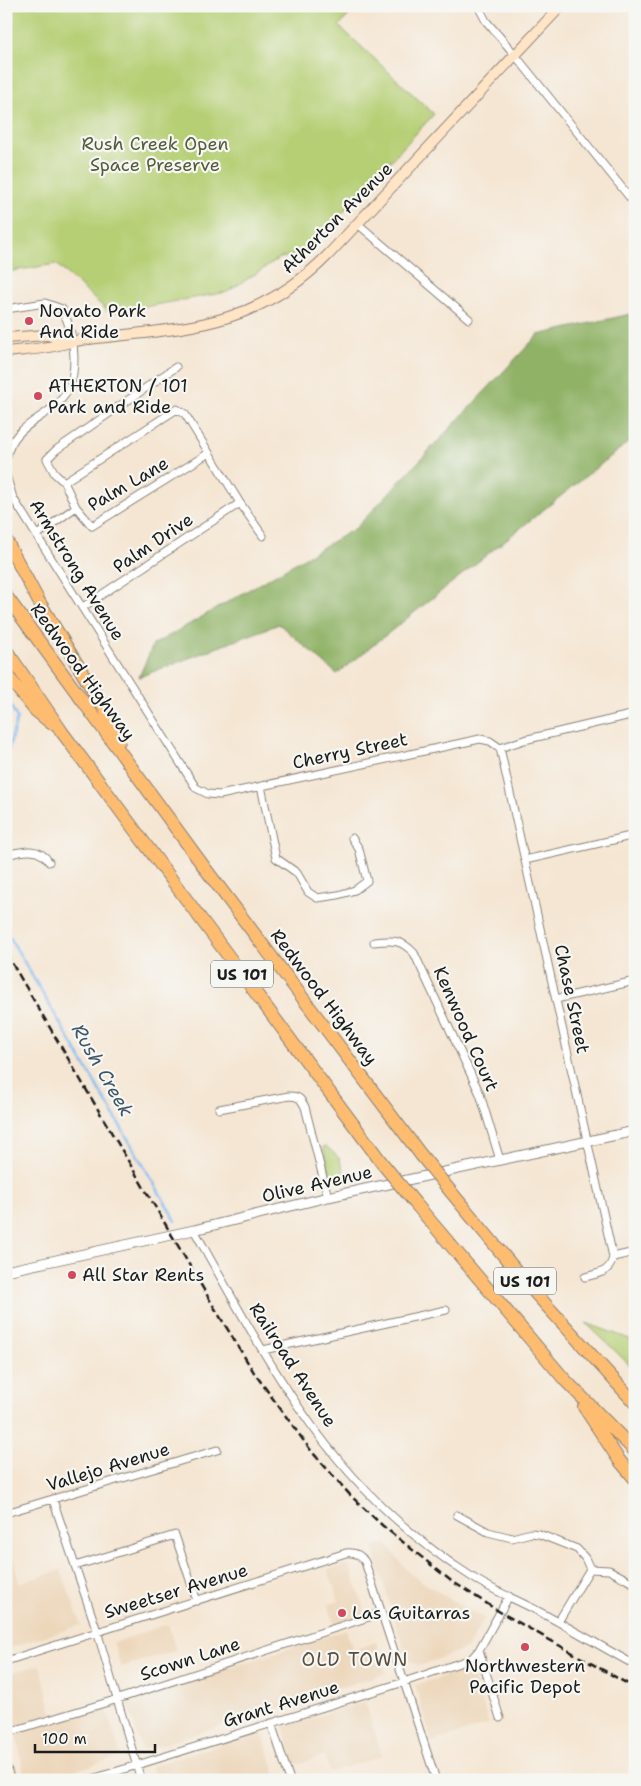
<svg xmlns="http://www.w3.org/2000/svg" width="641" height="1786" viewBox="0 0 641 1786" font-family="'Shantell Sans',sans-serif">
<rect width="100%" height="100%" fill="#f6f6f2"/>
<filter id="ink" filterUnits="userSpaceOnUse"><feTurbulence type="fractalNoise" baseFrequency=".02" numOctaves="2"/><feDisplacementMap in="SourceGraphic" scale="10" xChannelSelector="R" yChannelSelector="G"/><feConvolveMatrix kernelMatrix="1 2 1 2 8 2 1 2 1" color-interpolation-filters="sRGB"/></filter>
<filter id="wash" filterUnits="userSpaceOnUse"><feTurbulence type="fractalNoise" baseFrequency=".0096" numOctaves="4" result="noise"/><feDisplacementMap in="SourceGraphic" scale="20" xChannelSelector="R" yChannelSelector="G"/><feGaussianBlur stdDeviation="1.12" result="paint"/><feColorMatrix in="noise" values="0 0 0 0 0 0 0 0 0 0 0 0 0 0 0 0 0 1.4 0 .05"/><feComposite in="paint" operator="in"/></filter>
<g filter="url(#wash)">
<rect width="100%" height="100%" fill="#f5e6d3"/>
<path fill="#edd7bb" d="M9,1541L19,1583L61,1570L81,1625L6,1649V1542Z
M386,1543L409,1573L448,1598L484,1618L468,1648L419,1666L406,1658L373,1548L376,1545Z
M349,1564L367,1616L335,1626L328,1605L339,1601L328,1570Z
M168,1624L176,1651L121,1667L113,1643Z
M346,1630L353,1650L376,1642L386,1673L142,1751L127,1701Z
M40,1665L53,1716L14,1728L6,1688V1674Z
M471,1668L489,1724L432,1742L415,1685Z
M365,1701L382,1756L330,1772L324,1755L295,1765L283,1727Z
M106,1707L120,1754L118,1757L60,1775V1777L51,1780H25L16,1733Z
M262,1731L277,1780H156L151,1766Z"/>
<path fill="#b6cf74" stroke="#697648" d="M6,6H357L339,26L434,114L333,223L300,254L280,258L227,292L110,313L56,264L6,272Z
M326,1146L339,1158L345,1175L331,1178L323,1147Z
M586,1323L635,1341V1370Z"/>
<path fill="#90b266" stroke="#566741" d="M635,313V437L337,674L279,624L139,677L153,645L356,528L538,335Z"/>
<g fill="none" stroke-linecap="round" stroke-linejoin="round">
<path stroke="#80bcf3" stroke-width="2.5" d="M6,697L17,718L6,759
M6,931L176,1221"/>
</g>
</g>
<g filter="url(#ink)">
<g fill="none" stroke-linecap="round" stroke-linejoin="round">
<g stroke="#888178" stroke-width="9">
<path id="minor" d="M478,6L486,21L511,50L635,204
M358,224L469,319
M6,309L45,303L62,309C70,325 74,339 74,358C74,368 73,379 69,388C54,419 13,420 6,459
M209,453L92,526L76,507L64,482L177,409L185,414L240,503L263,536
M6,475L13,498L196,788L208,794L220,795L480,739L490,741L500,748L524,740L635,714
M64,482L55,474L47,459L56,450L176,367
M37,535L76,507
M83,607L240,503
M500,748L613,1257C610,1273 599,1273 585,1277
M261,786L276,858L297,873L308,892L317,898L338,895L355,890L367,881L359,849L352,838
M6,855C22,851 39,846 49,862
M525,860L635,835
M374,942C392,940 401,939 414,953L480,1094L500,1160
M556,999L635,981
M219,1109L289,1096C299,1096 301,1099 305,1107L328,1197
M194,1230C228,1290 261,1352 300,1409C345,1475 404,1534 472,1577C492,1590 515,1599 536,1610C569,1627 602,1647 635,1665
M613,1257L635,1252
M263,1350L446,1310
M53,1500L97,1631L141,1780
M6,1513L217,1450
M457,1515L488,1532L512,1538L531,1533L539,1534L577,1549L585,1558L590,1569
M75,1566L175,1535L197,1601
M590,1569L609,1570L635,1584
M558,1622L590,1569
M479,1650L500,1718
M6,1661L346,1553C354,1552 361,1555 365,1562L436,1780
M271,1723L290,1780
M9,1732L118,1699L381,1613
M89,1780L404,1682L471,1659L479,1650L509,1596"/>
</g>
<g stroke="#888178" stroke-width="11">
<path id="tertiary" d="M6,1271L194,1230L328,1197L635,1131"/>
</g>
<g stroke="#888178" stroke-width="12">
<path id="secondary" d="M6,338L47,335L71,340
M6,352C20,350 34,350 48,347C62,345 75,340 89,339C185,328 256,328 328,255L561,6
M6,1769L9,1780"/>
</g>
<g stroke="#888178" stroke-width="14">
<path id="motorway" d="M6,540L38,600L105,710L119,741
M6,596L210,875L421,1155
M6,650L62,732L382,1163
M6,674L35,710L51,723
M451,1192L528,1285L635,1403
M415,1203L565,1380L635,1451
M584,1407L619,1460L635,1479"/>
</g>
<use href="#minor" stroke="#fff" stroke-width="7"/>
<use href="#tertiary" stroke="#fff" stroke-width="9"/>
<use href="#secondary" stroke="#ffe4c6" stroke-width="10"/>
<use href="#motorway" stroke="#febc70" stroke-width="12"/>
<path stroke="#1c1c1c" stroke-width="2.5" stroke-dasharray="8 4" stroke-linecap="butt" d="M6,953L214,1307L255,1374L312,1452L351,1496L383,1526L450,1580L500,1612L635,1688"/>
<g stroke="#888178" stroke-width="14" stroke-linecap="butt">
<path id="motorway-bridge" d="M421,1155L451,1192
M382,1163L415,1203"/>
</g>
<use href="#motorway-bridge" stroke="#febc70" stroke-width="12"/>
</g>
</g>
<g fill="#d1495b" stroke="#f6f6f2" stroke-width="2">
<circle cx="29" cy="321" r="5"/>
<circle cx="38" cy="396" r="5"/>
<circle cx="72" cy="1275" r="5"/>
<circle cx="342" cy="1613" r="5"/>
<circle cx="525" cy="1647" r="5"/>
</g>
<g text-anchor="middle" stroke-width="4.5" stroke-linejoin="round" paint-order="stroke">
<g fill="#f6f6f2" stroke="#5d5d5c" stroke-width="1">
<rect x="211" y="960.5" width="62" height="27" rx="4"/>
<rect x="494" y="1267.5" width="62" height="27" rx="4"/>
</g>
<g font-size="16" font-weight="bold" fill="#1c1c1c">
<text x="242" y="980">US 101</text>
<text x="525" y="1287">US 101</text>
</g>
<g font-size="18" fill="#525b3b" stroke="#f6f6f2">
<text x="155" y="150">Rush Creek Open<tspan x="155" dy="21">Space Preserve</tspan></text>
</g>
<g font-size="18" fill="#1c1c1c" stroke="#f6f6f2">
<text transform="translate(337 218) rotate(-45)" y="6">Atherton Avenue</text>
<text transform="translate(128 484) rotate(-30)" y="6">Palm Lane</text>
<text transform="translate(153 543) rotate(-34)" y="6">Palm Drive</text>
<text transform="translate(77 570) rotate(58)" y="6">Armstrong Avenue</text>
<text transform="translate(83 672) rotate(54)" y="6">Redwood Highway</text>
<text transform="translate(350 751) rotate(-12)" y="6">Cherry Street</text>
<text transform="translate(324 997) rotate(53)" y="6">Redwood Highway</text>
<text transform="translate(572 999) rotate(78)" y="6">Chase Street</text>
<text transform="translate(466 1029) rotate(66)" y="6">Kenwood Court</text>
<text transform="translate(317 1184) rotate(-13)" y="6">Olive Avenue</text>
<text transform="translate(293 1365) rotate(57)" y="6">Railroad Avenue</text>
<text transform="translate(108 1467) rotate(-17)" y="6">Vallejo Avenue</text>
<text transform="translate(176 1591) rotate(-17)" y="6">Sweetser Avenue</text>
<text transform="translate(190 1659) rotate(-18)" y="6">Scown Lane</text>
<text transform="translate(281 1704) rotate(-17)" y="6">Grant Avenue</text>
</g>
<g font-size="18" fill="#1c1c1c" stroke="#f6f6f2" text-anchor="start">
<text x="39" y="317">Novato Park<tspan x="39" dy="21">And Ride</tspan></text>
<text x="48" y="392">ATHERTON / 101<tspan x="48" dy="21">Park and Ride</tspan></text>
<text x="82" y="1281">All Star Rents</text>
<text x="352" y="1619">Las Guitarras</text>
<text x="525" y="1672" text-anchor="middle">Northwestern<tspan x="525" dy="21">Pacific Depot</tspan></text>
</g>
<g font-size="19" font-style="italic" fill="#3f5467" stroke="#f6f6f2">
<text transform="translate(103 1070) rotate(60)" y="7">Rush Creek</text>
</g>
<g font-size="19" letter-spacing="1" fill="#594d40" stroke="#f6f6f2">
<text x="355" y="1666">OLD TOWN</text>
</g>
</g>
<rect width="641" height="1786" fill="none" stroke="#f6f6f2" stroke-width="25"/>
<path d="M35 1744v8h120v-8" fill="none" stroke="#1c1c1c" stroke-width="2.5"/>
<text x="42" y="1744" font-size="15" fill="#1c1c1c" stroke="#f6f6f2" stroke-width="4" paint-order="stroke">100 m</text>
</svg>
